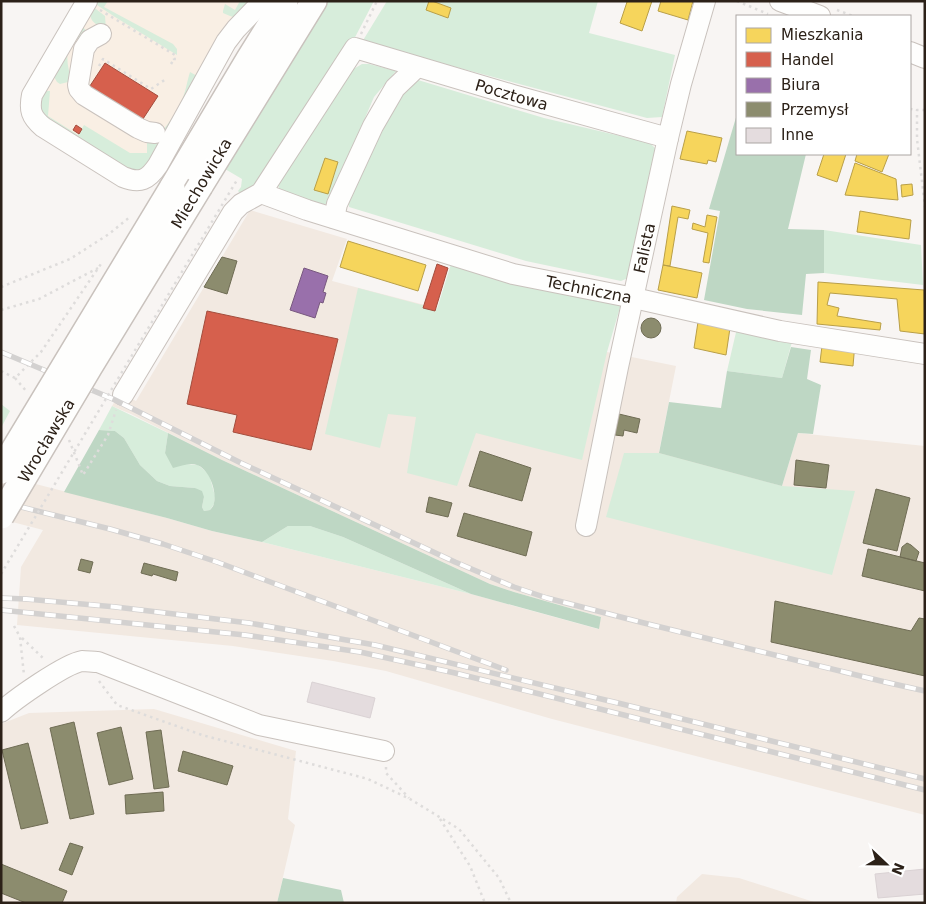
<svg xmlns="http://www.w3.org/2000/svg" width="926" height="904" viewBox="0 0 926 904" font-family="'DejaVu Sans',sans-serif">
<rect width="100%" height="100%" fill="#f8f5f3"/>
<path fill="#f9efe4" d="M95,1H255L151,166L43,120L36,100Z"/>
<path fill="#f2e9e1" d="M250,210L347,239L332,281L607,352L676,366L659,452L782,486L798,433L925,446V815L552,719L386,671L333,661L233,646L17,625L21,567L43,530L1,519V475L167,518L212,531L262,542L471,594L598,629L601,617L514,592L490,584L222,460L131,414L112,406L120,393L136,401Z
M154,709L296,751L288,819L295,825L277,903H1V724L29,713Z
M702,874L739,878L817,903H676L677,897Z"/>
<path fill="#d7eddb" d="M95,1H108L104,7L173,44L177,49V55L115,17L94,3Z
M240,1H255L237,18L230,16L223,13V11L225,4L235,10Z
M326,1H374L352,43L268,179L244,197L238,191L241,187L242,179L220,166Z
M387,1H598L589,33L675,55L662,117L647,118L362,42Z
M92,6L105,16L106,30C94,23 87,21 92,6Z
M82,26L88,33C84,36 77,38 74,42C63,52 68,68 72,81L60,84L57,82L53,75Z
M362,64H369L396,71L374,97L359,132L331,203L321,205L281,193L278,185L345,74Z
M190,72L199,77L154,162L135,173L43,120L36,100L44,91H50L48,116L78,135L84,125L130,153H147V142C161,138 176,113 182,100C186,91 187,81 190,72Z
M418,80L544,118L650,143L657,150L628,278L621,281L526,261L349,207L348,199L401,92Z
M824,230L921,245L923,285L824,273Z
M451,264L621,304L607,352L582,460L476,433L457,486L407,473L416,417L388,414L380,448L325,434L358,288L437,309Z
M737,328L793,338L782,378L727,371Z
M1,404L10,411L1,428Z
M112,406L168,433L165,453L186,464L198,465L209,474L215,496L214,504L210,510L204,511L202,507L204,497L195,488L170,486L157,481L140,465L124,438L115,431L99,430Z
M624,453H659L782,486L855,491L832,575L606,517Z
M288,526H310L343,537L471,594L262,542Z"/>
<path fill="#bed7c4" d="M737,114V154H806L788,229L824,230V273L806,274L802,315L747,309L704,300L720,211L709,209Z
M791,347L811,350L807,379L821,385L813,434L798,433L782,486L659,453L669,402L721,408L727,371L782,378Z
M99,430L115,431L124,438L140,465L157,481L170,486L195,488L202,491L204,497L202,507L204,511L210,510C212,508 214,505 214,503C217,491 209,469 197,465C190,462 181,466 173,468L165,453L168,433L222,460L490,584L514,592L601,617L599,629L471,594L343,537L310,526H288L262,542L212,531L167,518L64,492Z
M283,878L341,890L344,903H277Z"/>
<path fill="#f6d55c" stroke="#b99f48" d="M429,1H432L451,8L448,18L426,10Z
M625,1H652L642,31L620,23L627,2Z
M661,1H693L688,20L658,11Z
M687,131L722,138L716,162L708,160L707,164L680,159Z
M824,154H846L837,182L817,175Z
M857,154H889L882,172L855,161Z
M325,158L338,162L328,194L314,190Z
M855,163L896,179L898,200L845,195Z
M912,184L913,195L902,197L901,185Z
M672,206L690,210L688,219L678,217L670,266L663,265Z
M860,211L911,220L909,239L857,232Z
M707,215L717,217L709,263L703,262L708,233L692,229L693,223L705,227Z
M348,241L426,265L418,291L340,267Z
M663,265L702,273L697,298L658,290Z
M818,282L924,290L925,334L900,331L897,299L830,293L827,305L839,308L837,316L881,323L880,330L817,324Z
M698,322L730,328L726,355L694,348Z
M823,338L855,343L853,366L820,362Z"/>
<path fill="#d6604d" stroke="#a34d3d" d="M105,63L158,96L139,125L86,92Z
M76,125L82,129L79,134L73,130Z
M437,264L448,268L435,311L423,308Z
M207,311L338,339L311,450L233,432L237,415L187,404Z"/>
<path fill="#9970ab" stroke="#78587f" d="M304,268L328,276L323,292L326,293L323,303L320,302L315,318L290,310Z"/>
<path fill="#8c8c6e" stroke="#6f6c54" d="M222,257L237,261L227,294L204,287Z
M641 328a10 10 0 1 1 20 0a10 10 0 1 1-20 0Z
M619,414L640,419L637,433L624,430L623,436L615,435Z
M480,451L531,468L522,501L469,486Z
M796,460L829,465L826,488L794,485Z
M876,489L910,498L897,551L863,543Z
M429,497L452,503L448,517L426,512Z
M464,513L532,532L526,556L457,536Z
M907,543L911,545L919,552L916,561L900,557L902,547Z
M868,549L925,563V591L862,576Z
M81,559L93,562L90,573L78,570Z
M144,563L178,572L176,581L153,574L152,576L141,573Z
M775,601L911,631L919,618L925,619V676L771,642Z
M74,722L94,814L70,819L50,728Z
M121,727L133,779L109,785L97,733Z
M161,730L169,787L154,789L146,732Z
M28,743L48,823L21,829L2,750Z
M183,751L233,766L227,785L178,771Z
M163,792L164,811L126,814L125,795Z
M70,843L83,847L72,875L59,870Z
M1,864L67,891L62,903H26L1,893Z"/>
<path fill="#e4dcde" stroke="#dad2d4" d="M312,682L375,698L370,718L307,702Z
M925,869V894L878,898L875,874Z"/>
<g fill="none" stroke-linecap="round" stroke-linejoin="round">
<g stroke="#c9c2bd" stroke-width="22">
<g id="minor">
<path d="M87,1L32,95C29,110 31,117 43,127L123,177C140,184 148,180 158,165L226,42L236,29L263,1"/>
<path d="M780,1L820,16"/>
<path d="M101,34L90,40L84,49L78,85L79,89L84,95L138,128L147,132L155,133"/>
<path d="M910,52L925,58"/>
<path id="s1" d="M261,193L307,210L513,274L634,298L780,331L925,354"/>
<path d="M334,218L337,204L373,126L395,88L417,67"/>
<path id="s2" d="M123,395L233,212L241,204L261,193L355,48L513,95L668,138"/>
<path id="s3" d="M586,526L618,367L668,138L681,84L705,1"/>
<path d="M1,712C15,699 65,664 82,661C87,661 93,662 98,662L259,725L384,751"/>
</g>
</g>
<g stroke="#c9c2bd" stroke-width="28">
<path id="major" d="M200,186L314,1
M172,188L249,59L285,1"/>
</g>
<path stroke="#dedcdb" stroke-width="2.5" stroke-dasharray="2.5 4" stroke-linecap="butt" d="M737,1L768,14
M100,10L175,55L174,59H176
M837,10L853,16
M361,34L377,1
M171,64L174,59
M99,66L103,59L151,89L166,79
M910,109L917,110
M925,110H917V139L925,207
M1,287L70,259L109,234L131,216
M1,310L39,299L98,268
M1,371L15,378L41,352L103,261
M15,378L27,392
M69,440L83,475L108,435L116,410
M14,626L20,637L24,675
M22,638L45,660
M99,681L117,705L202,735L368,779L410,799L459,829L499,878L511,903
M386,767V773L409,798
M440,819L470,866L485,903"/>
<use href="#minor" stroke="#fefefd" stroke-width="20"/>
<use href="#major" stroke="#fefefd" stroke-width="25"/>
<g stroke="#d3d1d0" stroke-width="5.5">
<path id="rail" d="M1,352L113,399L241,463L455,562L514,587L547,598L644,623L885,682L925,691
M1,502L110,529L163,544L217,562L506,670
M1,598L26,599L116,607L249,623L375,645L618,703L925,779
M1,610L245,635L360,652L455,673L925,790"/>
</g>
<use href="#rail" stroke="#fff" stroke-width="4" stroke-dasharray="11" stroke-linecap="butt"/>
<g stroke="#c9c2bd" stroke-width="28" stroke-linecap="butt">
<g id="major-bridge">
<path d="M1,471L172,188"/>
<path id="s4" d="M1,516L90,366L200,186"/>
</g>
</g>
<path stroke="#dedcdb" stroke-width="2.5" stroke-dasharray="2.5 4" stroke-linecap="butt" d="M1,574L237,180"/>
<use href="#major-bridge" stroke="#fefefd" stroke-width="25"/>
</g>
<g text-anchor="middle" stroke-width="5" stroke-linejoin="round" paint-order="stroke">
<g font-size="16" fill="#2c2118" stroke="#fff">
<text dy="6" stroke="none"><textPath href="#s2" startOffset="584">Pocztowa</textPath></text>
<text transform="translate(201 183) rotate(-59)" y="6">Miechowicka</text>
<text dy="6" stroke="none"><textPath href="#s3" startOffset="284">Falista</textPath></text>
<text dy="6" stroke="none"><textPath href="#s1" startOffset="342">Techniczna</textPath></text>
<text dy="6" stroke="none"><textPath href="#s4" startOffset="88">Wrocławska</textPath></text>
</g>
</g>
<rect width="926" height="904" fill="none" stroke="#2c2118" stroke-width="5"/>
<rect x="736" y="15" width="175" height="140" fill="#ffffff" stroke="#aba6a3"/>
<rect x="746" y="28" width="25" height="15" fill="#f6d55c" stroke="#aba6a3"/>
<text x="781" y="40" font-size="15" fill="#2c2118">Mieszkania</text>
<rect x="746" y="52" width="25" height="15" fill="#d6604d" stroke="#aba6a3"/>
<text x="781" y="65" font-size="15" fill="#2c2118">Handel</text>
<rect x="746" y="78" width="25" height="15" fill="#9970ab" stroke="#aba6a3"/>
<text x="781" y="90" font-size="15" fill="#2c2118">Biura</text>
<rect x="746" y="102" width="25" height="15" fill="#8c8c6e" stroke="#aba6a3"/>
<text x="781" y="115" font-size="15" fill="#2c2118">Przemysł</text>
<rect x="746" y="128" width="25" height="15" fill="#e4dcde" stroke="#aba6a3"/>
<text x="781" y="140" font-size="15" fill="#2c2118">Inne</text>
<g transform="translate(886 864) rotate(112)" stroke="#ffffff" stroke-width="4" paint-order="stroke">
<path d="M0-4L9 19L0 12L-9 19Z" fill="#2c2118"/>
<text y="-8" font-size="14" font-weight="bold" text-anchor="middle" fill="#2c2118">N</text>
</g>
</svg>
